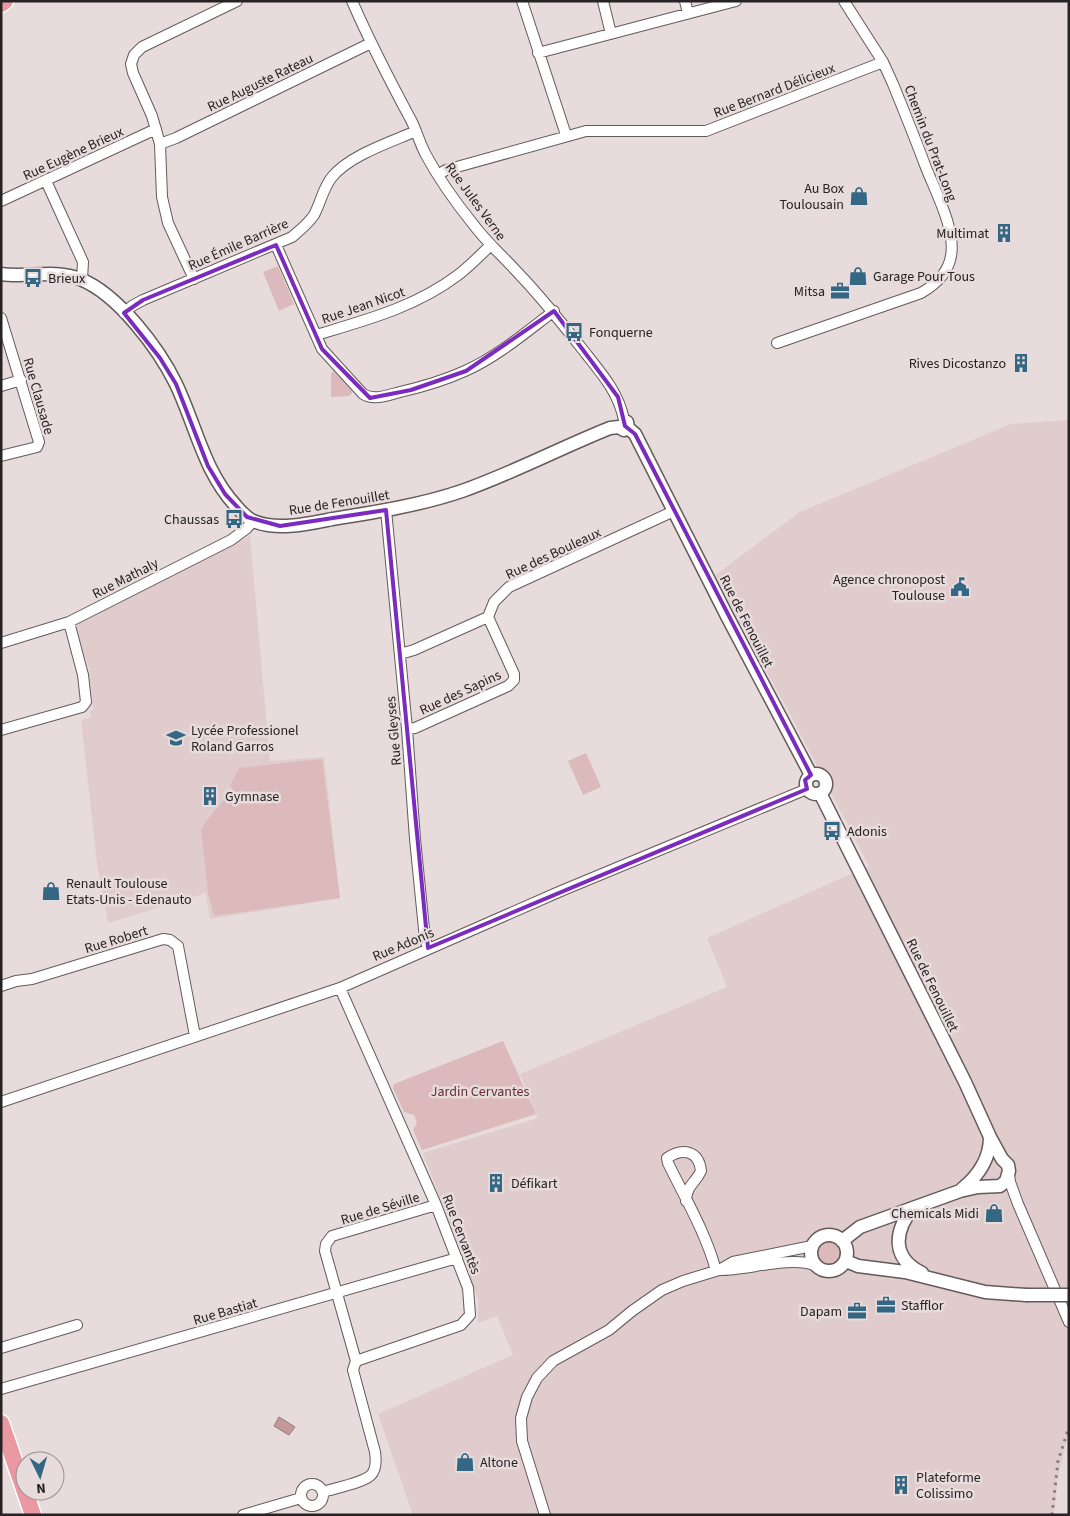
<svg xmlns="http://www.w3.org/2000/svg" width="1070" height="1516" viewBox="0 0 1070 1516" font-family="'Source Sans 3',sans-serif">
<rect width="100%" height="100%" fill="#e7dbdb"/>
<path fill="#e0cccc" d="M1069,420V1430L1058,1477L1054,1515H413L378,1414L513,1355L497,1316L478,1323V1299L423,1153L538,1118L520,1074L727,987L707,938L869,866L791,716L714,576L800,512L1011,424Z
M250,536L270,761L324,757L340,898L210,919L206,893L108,923L97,864L81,720L91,717L90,711L93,710L89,668L76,630L79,622Z"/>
<path fill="#dcb9ba" d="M278,266L294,304L279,311L263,272Z
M333,371L352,389V393L349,396L331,397V374Z
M586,753L601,787L583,795L568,761Z
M322,759L340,898L214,916L208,892L201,830L207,820L233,789L230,786L239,768Z
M503,1041L536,1114L422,1150L413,1130L417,1123L414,1115L404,1112L393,1088L394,1084Z
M816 1254a12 12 0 1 1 24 0a12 12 0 1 1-24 0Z"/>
<path fill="#c39a9b" stroke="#947677" d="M279,1417L295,1427L289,1435L274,1426Z"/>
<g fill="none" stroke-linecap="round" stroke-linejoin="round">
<g stroke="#645a5a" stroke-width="12">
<path id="minor" d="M352,1C370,42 390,81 411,120C417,132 420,144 426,155C439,179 456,203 473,224C487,243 504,257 519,274C544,300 565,327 587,355C603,375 619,394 624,420
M522,1L566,135
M603,1L611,34
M685,1L688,13
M538,53L736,1
M160,144L176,138L371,43
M439,174L446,170L586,131H706L883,62
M46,181L83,262L82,279
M1,201L156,129
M276,245L322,349L363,394C374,401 388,395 400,392C422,387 445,380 465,371C497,357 526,332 554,311
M194,279L168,223L162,197L160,144L152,116L133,73L131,64L134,55L142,47L237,1
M124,313L132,306L143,300L292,237C300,230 308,224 314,215C321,202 323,188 332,177C350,155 391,142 416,131
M1,318L39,442L37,447L1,456
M316,335C366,320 416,307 458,275C470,266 480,255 490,246
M777,343L921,293C935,285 948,273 951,256C956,229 935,191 925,165C915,138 904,111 893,84L883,62L844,1
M1,386L21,380
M386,510L407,729L415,839L425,939L428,948
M1,643L69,622L231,540L246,529L253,521
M400,654L414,650L488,617L494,602L509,587L674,511
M407,729L415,728L508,686L514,680V674L488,617
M1,730L82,707L86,702L83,675L69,622
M1,986L16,981L32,979L163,939L170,940L178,946L195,1036
M340,988L436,1205L468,1288L470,1315L461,1325L356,1361L325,1251L326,1244L332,1236L436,1205
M1,1102L340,988L561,891L807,789
M1009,1174L1010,1182L1018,1204L1069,1322
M686,1201C687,1184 695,1184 701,1171C699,1151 683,1147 667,1158L668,1163C684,1196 707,1235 716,1271
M720,1270C747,1270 791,1256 814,1265
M1,1348L77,1325
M1,1389L457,1258
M301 1495a11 11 0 1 1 22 0a11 11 0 1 1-22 0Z
M323,1492C335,1488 363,1483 371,1475C377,1469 376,1459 375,1452L353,1370L356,1361
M243,1515L301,1498
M545,1515L522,1441L521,1418L527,1397L537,1378L553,1361L609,1330L632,1311L662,1290L683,1281L719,1270L733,1262L812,1246"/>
</g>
<g stroke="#645a5a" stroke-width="15">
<path id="tertiary" d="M1,274C28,278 54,269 80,279C118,294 159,349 176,384C196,426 204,472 236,506C241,512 247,518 253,521C278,531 307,524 332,519C376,512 421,505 462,491C513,473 560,448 610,428L619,427L624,430L628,428
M627,422L628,428L635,434L727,616L811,775
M806 784a10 10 0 1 1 20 0a10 10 0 1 1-20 0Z
M820,793L965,1082L990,1137L1002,1159L1008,1165L1009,1171L1006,1181L1000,1186L978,1187L960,1191L860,1227L842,1241
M962,1189C978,1176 990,1159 990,1137
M913,1208C894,1231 891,1258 922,1273
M811 1253a18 18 0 1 1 36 0a18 18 0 1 1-36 0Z
M846,1261L858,1266L905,1272L985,1292L1026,1295"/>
</g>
<g stroke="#fff" stroke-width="19">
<path id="primary" d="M1,4L5,1
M1,1423L33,1515"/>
</g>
<use href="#minor" stroke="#fff" stroke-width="10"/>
<use href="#tertiary" stroke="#fff" stroke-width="12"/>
<use href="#primary" stroke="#ea98a2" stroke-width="16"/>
<path stroke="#847b7c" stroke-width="3" stroke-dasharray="2.5 5" stroke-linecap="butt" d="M1052,1515L1058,1461L1069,1427"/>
<g stroke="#645a5a" stroke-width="15" stroke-linecap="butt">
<path id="tertiary-bridge" d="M1026,1295H1069"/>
</g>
<use href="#tertiary-bridge" stroke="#fff" stroke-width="12"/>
</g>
<path fill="none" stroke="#7b2cbf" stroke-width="4" stroke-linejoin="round" d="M276,245L322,349L370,398L411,390L466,371L554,311L618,397L625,426L635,434L811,775L805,780L807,789L428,948L386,510L280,526L247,517L225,494L208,466L176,384L160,358L124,313L143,300Z"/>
<defs>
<g id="shop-bare" transform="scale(1.5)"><path d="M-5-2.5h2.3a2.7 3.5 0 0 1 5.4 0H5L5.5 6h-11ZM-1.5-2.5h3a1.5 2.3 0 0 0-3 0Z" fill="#336784" stroke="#e7dbdb" stroke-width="2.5" paint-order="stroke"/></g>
<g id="building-bare" transform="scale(1.5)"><path d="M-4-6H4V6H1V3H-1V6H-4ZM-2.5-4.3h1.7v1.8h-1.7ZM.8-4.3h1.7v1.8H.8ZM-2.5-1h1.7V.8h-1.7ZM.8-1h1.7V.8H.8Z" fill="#336784" stroke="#e7dbdb" stroke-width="2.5" paint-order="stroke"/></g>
<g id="bus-bare" transform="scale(1.5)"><path d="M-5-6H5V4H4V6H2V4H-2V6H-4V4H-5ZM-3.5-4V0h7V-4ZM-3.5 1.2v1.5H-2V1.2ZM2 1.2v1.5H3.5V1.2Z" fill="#336784" stroke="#e7dbdb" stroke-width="2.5" paint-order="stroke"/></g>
<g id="office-bare" transform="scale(1.5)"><path d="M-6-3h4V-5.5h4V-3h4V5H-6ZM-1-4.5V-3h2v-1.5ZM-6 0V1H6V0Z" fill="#336784" stroke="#e7dbdb" stroke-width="2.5" paint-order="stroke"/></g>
<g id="civic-bare" transform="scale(1.5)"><path d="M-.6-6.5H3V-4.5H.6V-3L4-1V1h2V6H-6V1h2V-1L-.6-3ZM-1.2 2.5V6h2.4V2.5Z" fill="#336784" stroke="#e7dbdb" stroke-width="2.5" paint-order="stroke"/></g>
<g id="school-bare" transform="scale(1.5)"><path d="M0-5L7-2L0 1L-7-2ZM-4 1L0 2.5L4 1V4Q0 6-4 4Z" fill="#336784" stroke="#e7dbdb" stroke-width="2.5" paint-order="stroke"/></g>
</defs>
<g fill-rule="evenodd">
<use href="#shop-bare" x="859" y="196"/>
<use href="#building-bare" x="1004" y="233"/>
<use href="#shop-bare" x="858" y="276"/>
<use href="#bus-bare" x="33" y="278"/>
<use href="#office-bare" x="840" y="291"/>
<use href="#bus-bare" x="574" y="332"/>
<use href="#building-bare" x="1021" y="363"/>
<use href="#bus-bare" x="234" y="519"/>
<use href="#civic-bare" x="960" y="587"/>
<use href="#school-bare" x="176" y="738"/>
<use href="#building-bare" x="210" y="796"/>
<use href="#bus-bare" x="832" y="831"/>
<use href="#shop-bare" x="51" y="891"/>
<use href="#building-bare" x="496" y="1183"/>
<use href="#shop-bare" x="994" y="1213"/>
<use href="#office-bare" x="886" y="1305"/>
<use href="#office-bare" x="857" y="1311"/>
<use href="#shop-bare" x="465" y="1462"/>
<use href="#building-bare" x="901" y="1485"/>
</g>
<g text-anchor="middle" stroke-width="5" stroke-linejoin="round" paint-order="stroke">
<g font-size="14" fill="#272223" stroke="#e7dbdb">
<text transform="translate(260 82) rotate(-26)" y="5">Rue Auguste Rateau</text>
<text transform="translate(774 90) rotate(-21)" y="5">Rue Bernard Délicieux</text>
<text transform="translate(931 143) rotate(69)" y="5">Chemin du Prat-Long</text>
<text transform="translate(73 153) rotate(-25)" y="5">Rue Eugène Brieux</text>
<text transform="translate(476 201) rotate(54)" y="5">Rue Jules Verne</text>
<text transform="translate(238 244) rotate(-24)" y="5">Rue Émile Barrière</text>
<text transform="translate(363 305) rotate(-19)" y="5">Rue Jean Nicot</text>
<text transform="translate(39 396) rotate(74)" y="5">Rue Clausade</text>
<text transform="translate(339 502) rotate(-9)" y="5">Rue de Fenouillet</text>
<text transform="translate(553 553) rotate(-25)" y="5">Rue des Bouleaux</text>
<text transform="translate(125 578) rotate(-27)" y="5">Rue Mathaly</text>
<text transform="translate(747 621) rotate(63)" y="5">Rue de Fenouillet</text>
<text transform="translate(460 692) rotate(-25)" y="5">Rue des Sapins</text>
<text transform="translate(393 731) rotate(-95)" y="5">Rue Gleyses</text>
<text transform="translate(116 939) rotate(-17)" y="5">Rue Robert</text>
<text transform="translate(403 944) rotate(-23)" y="5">Rue Adonis</text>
<text transform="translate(933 985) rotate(64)" y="5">Rue de Fenouillet</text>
<text transform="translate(380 1208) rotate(-17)" y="5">Rue de Séville</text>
<text transform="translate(462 1234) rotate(69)" y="5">Rue Cervantès</text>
<text transform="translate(225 1311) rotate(-16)" y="5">Rue Bastiat</text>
</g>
<g font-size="14" fill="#272223" stroke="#e7dbdb" text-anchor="start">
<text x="844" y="193" text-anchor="end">Au Box<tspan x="844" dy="16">Toulousain</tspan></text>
<text x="989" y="238" text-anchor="end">Multimat</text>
<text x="873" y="281">Garage Pour Tous</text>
<text x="48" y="283">Brieux</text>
<text x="825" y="296" text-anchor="end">Mitsa</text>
<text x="589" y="337">Fonquerne</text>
<text x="1006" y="368" text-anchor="end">Rives Dicostanzo</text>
<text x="219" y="524" text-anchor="end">Chaussas</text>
<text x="945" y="584" text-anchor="end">Agence chronopost<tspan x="945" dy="16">Toulouse</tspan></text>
<text x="191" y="735">Lycée Professionel<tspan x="191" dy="16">Roland Garros</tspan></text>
<text x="225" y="801">Gymnase</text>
<text x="847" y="836">Adonis</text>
<text x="66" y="888">Renault Toulouse<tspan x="66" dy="16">Etats-Unis - Edenauto</tspan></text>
<text x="511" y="1188">Défikart</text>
<text x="979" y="1218" text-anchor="end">Chemicals Midi</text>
<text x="901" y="1310">Stafflor</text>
<text x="842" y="1316" text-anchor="end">Dapam</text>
<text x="480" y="1467">Altone</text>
<text x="916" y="1482">Plateforme<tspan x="916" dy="16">Colissimo</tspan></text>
</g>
<g font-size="14" fill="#662f34" stroke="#e7dbdb">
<text x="480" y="1096">Jardin Cervantes</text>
</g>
</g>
<rect width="1070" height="1516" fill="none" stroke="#272223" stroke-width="5"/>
<g transform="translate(40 1476) rotate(175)"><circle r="24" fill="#e7dbdb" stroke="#9a9191"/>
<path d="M0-4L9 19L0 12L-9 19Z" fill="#336784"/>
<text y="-8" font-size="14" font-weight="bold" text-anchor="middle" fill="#272223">N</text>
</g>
</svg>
